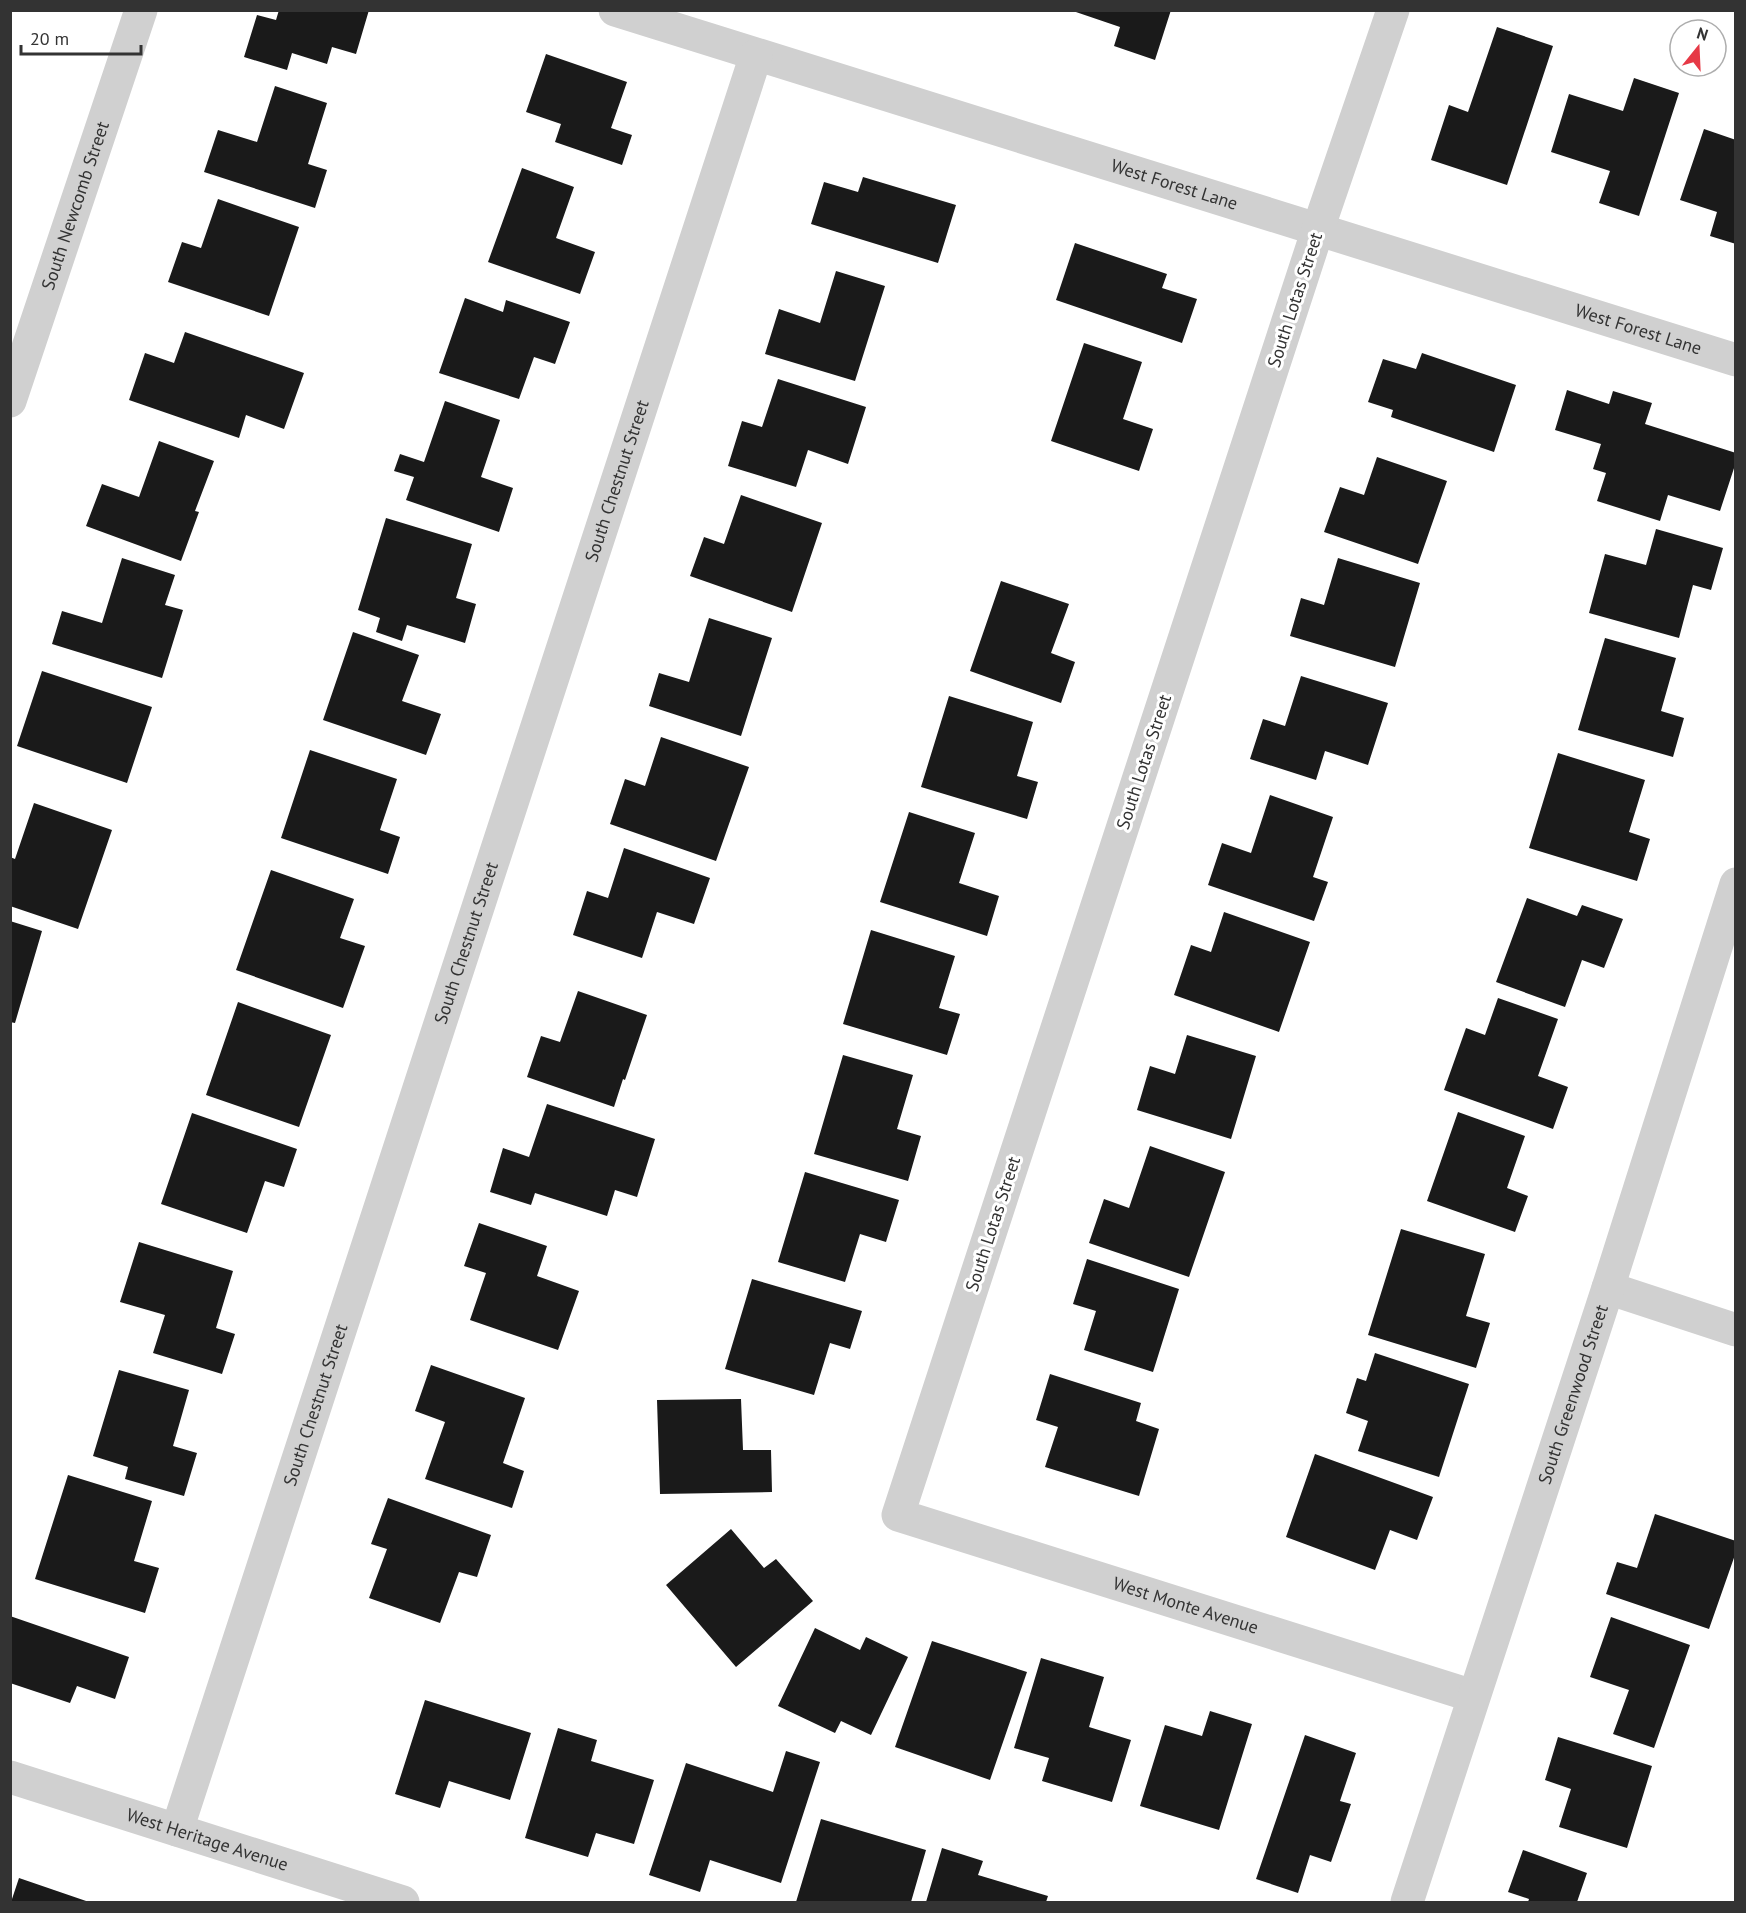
<svg xmlns="http://www.w3.org/2000/svg" width="1746" height="1913" viewBox="0 0 1746 1913" font-family="'PT Sans',sans-serif">
<rect width="100%" height="100%" fill="#fff"/>
<path fill="#1a1a1a" d="M279,10H369L356,54L332,47L327,64L292,53L287,70L244,57L257,15L276,20Z
M1070,10H1171L1155,60L1114,46L1120,27Z
M1497,27L1553,46L1507,185L1431,160L1449,105L1468,112Z
M546,54L627,82L611,128L632,135L622,165L555,142L561,124L526,112Z
M1634,78L1679,93L1639,216L1599,203L1610,171L1551,152L1569,94L1623,111Z
M275,86L327,103L308,164L327,170L315,208L204,172L218,130L257,142Z
M1704,129L1736,140V244L1710,236L1717,212L1680,200Z
M522,168L574,187L556,238L595,252L580,294L488,262Z
M863,177L956,205L938,263L811,224L824,182L858,192Z
M218,199L299,227L269,316L168,282L182,242L201,248Z
M1075,243L1167,274L1162,288L1197,299L1182,343L1056,300Z
M836,271L885,286L855,381L765,354L779,309L820,323Z
M465,298L503,312L506,300L570,322L555,364L534,357L519,399L439,373Z
M185,332L304,373L284,429L246,415L239,438L129,400L145,353L174,363Z
M1084,343L1142,362L1123,419L1153,429L1139,471L1051,441Z
M1422,353L1516,385L1494,452L1391,417L1393,410L1368,402L1383,359L1416,369Z
M778,379L866,407L848,464L808,450L796,487L728,466L742,421L762,427Z
M1567,390L1609,404L1613,391L1652,403L1645,424L1736,453V462L1720,511L1668,495L1660,521L1597,501L1606,473L1593,469L1601,444L1555,430Z
M445,401L500,420L481,477L513,488L499,532L406,500L414,477L394,471L400,454L424,462Z
M159,441L214,461L195,511L199,512L181,561L86,526L102,484L139,497Z
M1377,457L1447,481L1418,564L1324,532L1340,487L1364,495Z
M741,495L822,523L792,612L690,576L704,537L724,544Z
M386,518L472,544L456,598L476,604L465,643L407,625L402,641L376,632L380,618L358,610Z
M1656,529L1723,548L1711,590L1693,585L1679,638L1589,613L1605,554L1646,565Z
M122,558L175,575L165,605L183,610L162,678L52,644L62,611L102,623Z
M1338,558L1420,583L1395,667L1290,636L1301,598L1324,605Z
M1001,581L1069,604L1051,653L1075,662L1061,703L970,671Z
M709,618L772,638L741,736L649,706L659,673L689,682Z
M353,632L419,655L402,701L441,714L426,755L323,720Z
M1605,638L1676,658L1661,711L1684,718L1673,757L1578,730Z
M42,671L152,707L127,783L17,746Z
M1301,676L1388,703L1368,765L1325,751L1316,780L1250,759L1263,719L1285,726Z
M949,696L1033,722L1017,776L1038,782L1027,819L921,787Z
M661,737L749,767L716,861L610,824L625,779L645,786Z
M310,750L397,779L380,830L400,837L388,874L281,838Z
M1558,753L1645,780L1629,832L1650,839L1637,881L1529,848Z
M1270,795L1333,817L1313,877L1328,882L1314,921L1208,885L1222,843L1251,853Z
M34,803L112,830L78,929L10,906V857L15,859Z
M909,812L975,833L959,883L999,896L987,936L880,902Z
M624,848L710,878L694,924L657,912L642,958L573,935L587,891L608,898Z
M271,870L354,899L340,938L365,946L343,1008L236,970Z
M1527,898L1577,916L1582,905L1623,919L1604,968L1582,960L1565,1007L1496,982Z
M1224,912L1310,942L1279,1032L1174,995L1191,945L1211,952Z
M10,921L42,931L15,1023L10,1022Z
M871,930L955,956L939,1008L960,1014L947,1055L843,1024Z
M578,991L647,1015L625,1080L623,1079L614,1107L527,1077L541,1036L560,1042Z
M1498,998L1558,1019L1538,1076L1568,1087L1553,1129L1444,1090L1466,1028L1485,1035Z
M238,1002L331,1035L299,1127L206,1095Z
M1187,1035L1256,1056L1231,1139L1137,1110L1150,1066L1175,1074Z
M843,1055L913,1075L897,1129L921,1136L908,1181L814,1154Z
M547,1104L655,1139L637,1197L615,1190L607,1216L535,1193L531,1205L490,1192L503,1148L529,1157Z
M1458,1112L1525,1136L1507,1188L1528,1196L1515,1232L1427,1201Z
M192,1113L297,1149L284,1187L265,1181L247,1233L161,1204Z
M1150,1146L1225,1172L1189,1277L1089,1243L1104,1199L1129,1208Z
M805,1172L899,1200L886,1242L860,1234L845,1282L778,1262Z
M479,1223L547,1246L537,1276L579,1291L558,1350L470,1320L486,1273L464,1266Z
M1401,1229L1485,1254L1466,1316L1490,1323L1476,1368L1368,1335Z
M139,1242L233,1271L216,1328L235,1334L222,1374L153,1353L165,1315L120,1302Z
M1087,1259L1179,1289L1153,1372L1084,1350L1096,1311L1073,1304Z
M752,1279L862,1311L850,1349L830,1343L814,1395L725,1369Z
M1375,1353L1469,1384L1439,1477L1358,1451L1368,1421L1346,1413L1357,1378L1366,1381Z
M431,1365L525,1398L503,1463L524,1471L512,1508L425,1479L445,1422L415,1411Z
M119,1370L189,1390L173,1446L197,1453L184,1496L125,1479L128,1467L93,1456Z
M1050,1374L1141,1403L1136,1421L1159,1429L1139,1496L1045,1467L1058,1427L1036,1420Z
M741,1399L743,1450H771L772,1492L660,1494L657,1400Z
M1315,1454L1433,1497L1417,1540L1390,1530L1375,1570L1286,1537Z
M68,1475L152,1501L134,1561L159,1568L145,1613L35,1579Z
M388,1498L491,1535L477,1577L459,1572L440,1623L369,1598L387,1549L371,1544Z
M1655,1514L1736,1541V1552L1709,1629L1606,1594L1617,1562L1637,1568Z
M731,1529L764,1568L776,1559L813,1601L736,1667L666,1585Z
M10,1616L129,1657L115,1699L77,1686L70,1703L10,1683Z
M1611,1617L1690,1645L1654,1748L1613,1734L1629,1690L1590,1677Z
M815,1628L860,1650L866,1637L908,1657L871,1735L841,1721L835,1733L778,1706Z
M932,1641L1027,1672L990,1780L895,1747Z
M1041,1658L1104,1677L1089,1727L1131,1740L1112,1802L1042,1781L1049,1758L1014,1748Z
M425,1700L531,1733L510,1800L449,1781L440,1808L395,1794Z
M1210,1711L1252,1724L1219,1830L1140,1806L1165,1725L1202,1736Z
M558,1728L597,1740L591,1761L654,1780L634,1844L596,1833L588,1857L525,1838Z
M1305,1735L1356,1753L1340,1801L1351,1804L1331,1862L1310,1855L1298,1893L1256,1879Z
M1558,1737L1652,1766L1627,1848L1559,1827L1571,1789L1545,1780Z
M786,1751L820,1762L781,1883L710,1860L700,1892L649,1875L686,1763L773,1792Z
M821,1819L926,1850L911,1902H796Z
M942,1848L983,1861L978,1875L1048,1896L1046,1902H926Z
M1523,1850L1587,1873L1577,1902H1528L1529,1899L1508,1892Z
M19,1878L89,1902H11Z"/>
<g fill="none" stroke-linecap="round" stroke-linejoin="round">
<g stroke="#d0d0d0" stroke-width="33">
<path id="s1" d="M615,10L1736,360"/>
<path id="s2" d="M1393,10L1318,229L898,1515L1473,1696"/>
<path id="s3" d="M10,401L141,10"/>
<path d="M1608,1288L1736,1330"/>
<path id="s4" d="M10,1777L403,1902"/>
<path id="s5" d="M177,1830L756,55"/>
<path id="s6" d="M1407,1902L1608,1288L1736,884"/>
</g>
</g>
<g text-anchor="middle" stroke-width="6" stroke-linejoin="round" paint-order="stroke">
<g font-size="18" fill="#333" stroke="#fff">
<text dy="6" stroke="none"><textPath href="#s1" startOffset="586">West Forest Lane</textPath></text>
<text dy="6" stroke="none"><textPath href="#s3" startOffset="206">South Newcomb Street</textPath></text>
<text transform="translate(1295 300) rotate(-72)" y="6">South Lotas Street</text>
<text dy="6" stroke="none"><textPath href="#s1" startOffset="1072">West Forest Lane</textPath></text>
<text dy="6" stroke="none"><textPath href="#s5" startOffset="1419">South Chestnut Street</textPath></text>
<text transform="translate(1144 762) rotate(-72)" y="6">South Lotas Street</text>
<text dy="6" stroke="none"><textPath href="#s5" startOffset="933">South Chestnut Street</textPath></text>
<text transform="translate(993 1224) rotate(-72)" y="6">South Lotas Street</text>
<text dy="6" stroke="none"><textPath href="#s6" startOffset="534">South Greenwood Street</textPath></text>
<text dy="6" stroke="none"><textPath href="#s5" startOffset="447">South Chestnut Street</textPath></text>
<text dy="6" stroke="none"><textPath href="#s2" startOffset="1886">West Monte Avenue</textPath></text>
<text dy="6" stroke="none"><textPath href="#s4" startOffset="207">West Heritage Avenue</textPath></text>
</g>
</g>
<rect width="1746" height="1913" fill="none" stroke="#333333" stroke-width="24"/>
<g transform="translate(1698 48) rotate(18)"><circle r="28" fill="#ffffff" stroke="#adadad" stroke-width="1.5"/>
<path d="M0-4.5L10 22L0 15L-10 22Z" fill="#e63946"/>
<text y="-9" font-size="16" font-weight="bold" text-anchor="middle" fill="#333333">N</text>
</g>
<path d="M21 45v9h120v-9" fill="none" stroke="#333333" stroke-width="3"/>
<text x="30" y="45" font-size="18" fill="#333333" stroke="#ffffff" stroke-width="4.5" paint-order="stroke">20 m</text>
</svg>
